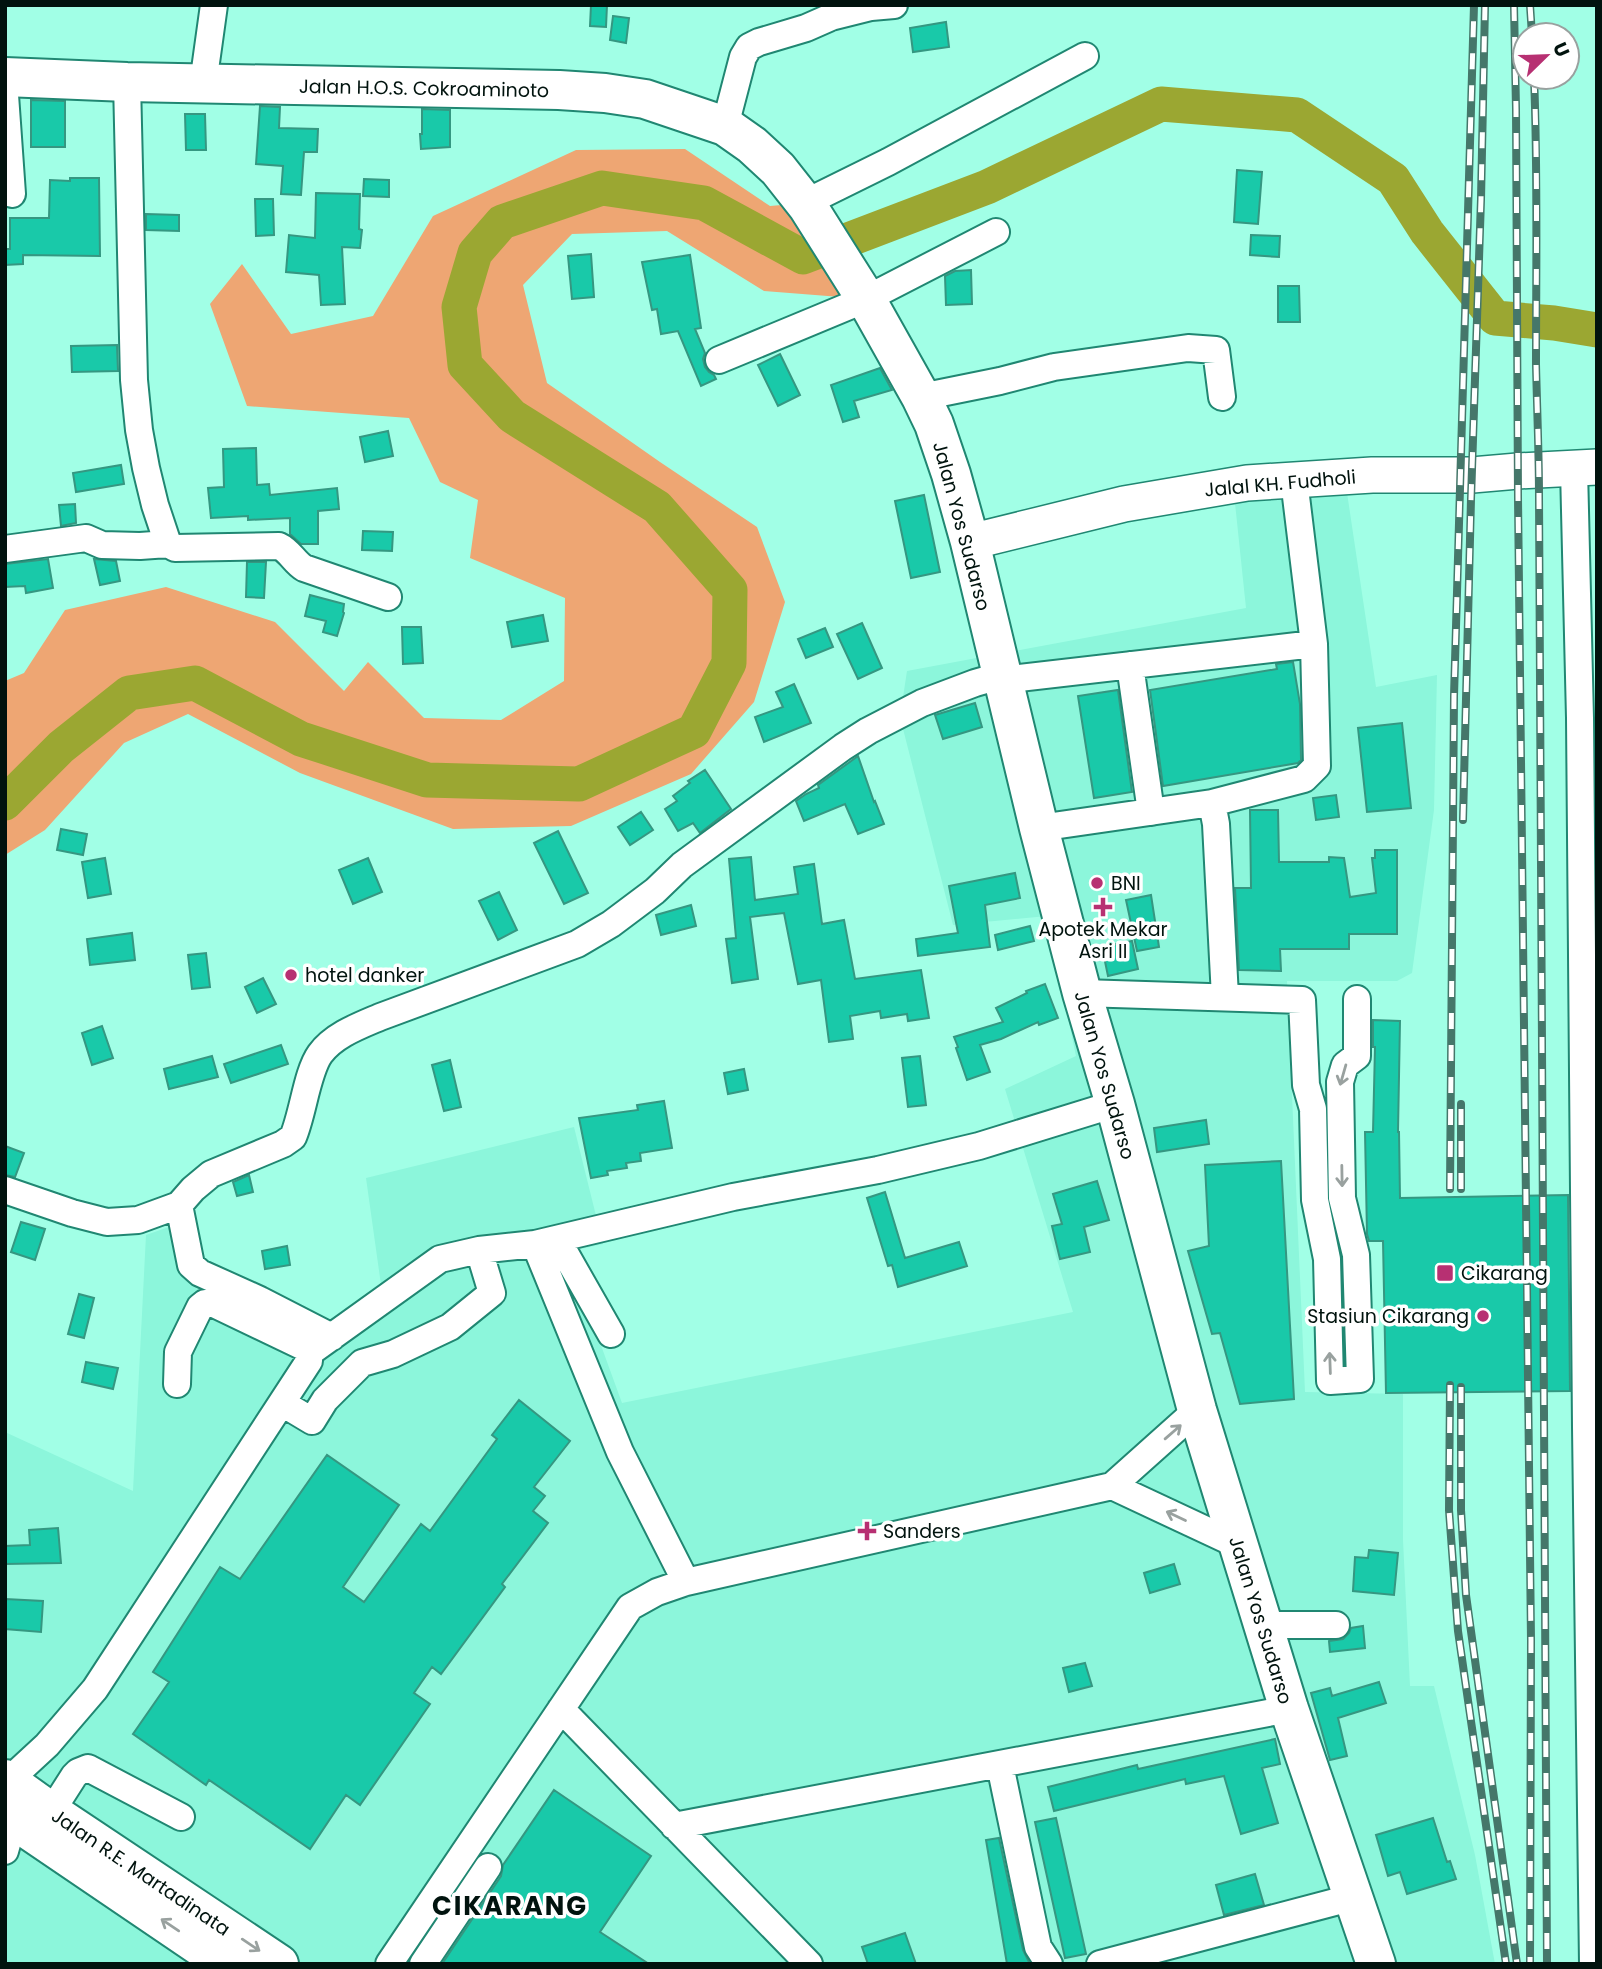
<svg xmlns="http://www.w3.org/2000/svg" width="1602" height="1969" viewBox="0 0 1602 1969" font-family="Poppins,sans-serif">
<rect width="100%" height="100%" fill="#a1ffe6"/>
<path fill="#8cf6db" d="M1346,486L1376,687L1437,675L1434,810L1412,973L1397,981H1287L1305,1392L1403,1394V1540L1410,1686H1434L1475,1855L1495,1964H5V1432L133,1491L146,1235L189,1220L209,1275L317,1335L382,1292L366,1178L574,1127L603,1244L567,1252L622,1403L1073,1312L1005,1089L1076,1056L1047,916L953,925L900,717L907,671L1246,608L1235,503Z"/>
<path fill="#eea673" d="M685,149L770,206L805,203L866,299L764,291L667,231L572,234L523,285L547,383L660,462L757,527L785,602L754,702L691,774L571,826L453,829L300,773L188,714L124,743L45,830L5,855V681L24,673L65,610L166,587L275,622L344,691L368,662L424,718L501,720L564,681L565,598L470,558L478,500L440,482L409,418L247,406L210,304L242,264L291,334L373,316L433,216L576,150Z"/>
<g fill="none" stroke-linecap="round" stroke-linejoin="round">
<path stroke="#9ba732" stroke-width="35" d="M5,803L61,747L129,693L195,683L301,739L427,780L579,784L694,731L729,663L730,590L657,507L512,416L465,365L459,307L475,253L502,222L602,188L704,203L803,257L987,187L1161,104L1297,115L1393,179L1427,232L1495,318L1554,323L1597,330"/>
</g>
<path fill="#19c9a9" stroke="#359781" stroke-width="2" d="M591,5H607L606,27L590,26Z
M613,16L629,18L626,43L610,40Z
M946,22L949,47L913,52L910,28Z
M31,100L65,101V147H31Z
M260,106L280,107L279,128L318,129L317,152H304L301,195L281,194L283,166L256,164Z
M422,109L450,110V147L421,149L420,134H422Z
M185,114H205L206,150H186Z
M1237,170L1262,172L1258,224L1234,222Z
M70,178H99L100,256L23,255V264L5,265V249H10V218H49L50,180L70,181Z
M364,179L389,180V197L363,196Z
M316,193L360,194L359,229L362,230L360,248L342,247L345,304L321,305L319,275L286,272L289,235L315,238Z
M255,199H273L274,235L256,236Z
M146,214L179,215V231L146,230Z
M1251,235L1280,236L1279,257L1250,255Z
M591,254L594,297L572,299L568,256Z
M690,255L701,328L695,329L705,353L703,359L705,367L709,372L714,375L716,379L701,386L678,331L661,334L657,309L652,310L642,262Z
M971,270L972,304L946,305L945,276L955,271Z
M1278,286H1299L1300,322H1278Z
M117,345L118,371L72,372L71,346Z
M780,354L800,395L778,406L758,365Z
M880,368L892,390L854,401L859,417L843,422L831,385Z
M388,431L393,456L365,462L360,437Z
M256,448L257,485L269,484L270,495L337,488L339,509L318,511V544H301L290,534V518L248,520V516L211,518L208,488L224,487L223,449Z
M121,465L124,484L76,492L73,473Z
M924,495L940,572L911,578L895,501Z
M75,504L76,523L61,526L59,505Z
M363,531L393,532L392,551L362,550Z
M48,559L53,588L26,593L25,586L5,587V564Z
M94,559L116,561L120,581L100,585Z
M247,562H266L264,598L246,597Z
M310,595L344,604L343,612L344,613L337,636L323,632L326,621L305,616Z
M543,615L548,641L512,647L507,622Z
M862,623L882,668L858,679L837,634Z
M402,627H421L423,663L403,664Z
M825,628L833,647L806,658L798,639Z
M1293,662L1300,704L1301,760L1298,763L1163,786L1150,690L1277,669L1276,664Z
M794,684L811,723L764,742L755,717L783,707L776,692Z
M1118,690L1132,792L1094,798L1078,696Z
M975,703L982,727L943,739L935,715Z
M1402,723L1411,808L1367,812L1358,728Z
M858,756L874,802L875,801L884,824L858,834L845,804L804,821L796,801L806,794L819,788L818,785Z
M705,770L731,809L700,833L693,823L678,831L665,809L677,801L673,796L690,783L688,781Z
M1336,795L1339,817L1316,820L1313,798Z
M1250,810H1278L1279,862H1329V857L1344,858L1350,897L1376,893L1372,858H1375V850H1397V934H1349V949H1280L1281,971L1239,970L1235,888H1251Z
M641,812L653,830L630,845L618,827Z
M61,829L87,834L83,855L57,850Z
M558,831L588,893L564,904L534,843Z
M751,857L755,900L798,894L794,867L814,864L822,924L844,920L855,979L921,970L929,1018L908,1021L907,1014L881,1018L880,1011L850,1016L853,1039L829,1042L821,980L798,984L784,913L750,917L758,979L732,983L726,939L736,938L729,859Z
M105,858L111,894L88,898L82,862Z
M368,858L382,892L353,904L339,870Z
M1015,873L1020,898L985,905L990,947L918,956L916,939L958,933L949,886Z
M499,892L517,930L498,940L479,901Z
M1151,895L1159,947L1137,951L1126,900Z
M691,905L696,926L661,935L656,915Z
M1030,926L1034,941L998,950L995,935Z
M132,933L135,960L90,965L87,939Z
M1132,941L1138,969L1108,976L1102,947Z
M206,953L210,987L192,989L188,955Z
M263,978L276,1004L257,1013L245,987Z
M1045,984L1058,1018L1039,1025L1038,1022L1001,1039L980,1045L990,1072L967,1080L956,1048L958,1047L954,1037L1003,1022L996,1008L1027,993L1026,991Z
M1373,1020L1400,1021L1398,1132H1399L1400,1198L1568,1195L1570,1391L1386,1393L1383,1241H1369L1367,1234L1365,1132H1373L1375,1047H1373Z
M102,1026L113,1058L92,1065L82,1033Z
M281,1045L288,1064L231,1083L224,1064Z
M212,1056L218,1077L169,1089L164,1069Z
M920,1056L926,1105L908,1107L902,1058Z
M450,1060L461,1107L444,1111L432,1065Z
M744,1069L748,1090L728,1094L724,1073Z
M664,1101L672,1148L640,1153L641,1161L626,1163L627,1168L607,1171L608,1175L591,1178L579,1118L638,1110L637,1105Z
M1206,1120L1209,1144L1157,1152L1154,1128Z
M5,1146L24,1153L15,1177L5,1175Z
M1281,1161L1294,1399L1240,1404L1220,1333L1212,1334L1188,1251L1209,1246L1205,1165Z
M249,1175L253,1192L237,1196L233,1182Z
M1097,1181L1109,1220L1084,1227L1090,1252L1060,1259L1052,1226L1062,1224L1053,1194Z
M885,1192L905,1258L959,1242L967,1266L898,1287L892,1265L888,1266L867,1198Z
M21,1222L45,1229L35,1260L11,1252Z
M287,1246L290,1265L265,1269L262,1251Z
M79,1294L94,1298L84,1338L68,1334Z
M86,1362L118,1368L113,1389L82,1382Z
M519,1400L570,1441L534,1487L545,1496L533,1511L548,1523L502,1584L505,1587L441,1674L432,1667L414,1693L430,1704L360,1805L346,1795L310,1849L209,1780L206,1785L133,1734L169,1682L153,1672L220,1567L240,1579L327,1455L399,1505L343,1587L364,1602L421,1524L430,1531L497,1439L492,1435Z
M58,1528L61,1563L5,1564V1546L30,1545L29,1530Z
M1369,1550L1398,1553L1394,1595L1353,1591L1355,1557L1368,1558Z
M1174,1564L1180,1584L1150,1593L1144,1573Z
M5,1599L43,1601L41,1632L5,1629Z
M1363,1626L1365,1648L1330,1652L1329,1641L1343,1639L1349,1633L1351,1628Z
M1085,1663L1092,1686L1069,1692L1063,1668Z
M1379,1682L1386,1703L1338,1718L1347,1756L1330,1760L1311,1693L1330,1688L1332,1696Z
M1275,1739L1280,1764L1262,1768L1278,1823L1241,1834L1224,1776L1186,1784L1185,1779L1054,1811L1048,1787L1137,1765L1138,1769Z
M554,1790L651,1856L600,1932L649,1964H442L501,1876L503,1865Z
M1056,1818L1086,1954L1065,1958L1035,1822Z
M1433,1818L1447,1862L1450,1861L1456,1879L1407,1894L1400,1872L1388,1876L1376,1835Z
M999,1838L1023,1950L1030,1964H1007L986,1840Z
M1255,1874L1264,1905L1224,1915L1216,1885Z
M905,1933L916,1964H868L862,1947Z"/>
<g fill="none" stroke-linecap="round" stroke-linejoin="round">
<g stroke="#208772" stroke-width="30">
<path id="minor" d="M127,82L134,380L139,430L146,468L155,505L168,544L175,548L279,546C290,551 294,562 304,568L388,597
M203,84L214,5
M5,95L12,194
M725,126L743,57L749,47L759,42L806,28L831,17L871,7L894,5
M805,203L888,162L1085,56
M719,360L866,299L996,232
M921,397L1000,381L1054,367L1188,348L1216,350L1222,397
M1574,469L1580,718L1586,1427L1593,1964
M5,549L86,538L102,545L140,546L168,544
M1130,665L1151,812
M1212,803L1304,779L1317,766L1314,644L1294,480
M1039,828L1212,803L1216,824L1225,997
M1082,993L1302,1000L1306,1085L1313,1109L1315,1200L1327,1259L1330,1381L1360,1379L1356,1255L1342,1198L1340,1082L1345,1065L1357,1056V999
M5,1190L72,1213L107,1222L138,1220L179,1205L193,1189L211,1174L283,1144L293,1137C303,1114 307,1072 320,1054C334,1035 359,1026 380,1017L577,944L611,924L655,891L682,865L843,747L868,731L922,703L975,683L989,679L1002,680L1314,644
M179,1205L191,1265L200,1273L260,1300L332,1337
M557,1239L611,1334
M535,1244L620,1452L686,1582
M309,1353L440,1259L479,1250L535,1244L733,1197L878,1170L979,1146L1115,1104
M282,1403L312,1421L325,1400L362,1363L393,1354L450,1327L492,1293L479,1250
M1112,1486L1238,1545
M1263,1625H1336
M561,1709L809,1964
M1000,1765L1038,1947L1049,1964
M8,1781L47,1745L95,1689L309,1361V1353L306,1348L212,1303H205L200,1307L178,1352L177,1384
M51,1812L74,1776L78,1772L88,1768L181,1817
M674,1826L1289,1709
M5,1851L14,1819
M389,1964L630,1607L657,1592L686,1582L1112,1486L1197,1410
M423,1964L488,1867
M1100,1964L1354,1897"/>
</g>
<g stroke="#208772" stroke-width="38">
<path id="major" d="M970,542L1124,504L1247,483L1372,475H1472L1518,471L1597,467"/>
</g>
<g stroke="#208772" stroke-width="42">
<path id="highway" d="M5,77L127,82L559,90L605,93L645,99L725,126L752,145L778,169L808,207L866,299L921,397L934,424L951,474L970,542L1039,828L1082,993L1115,1104L1197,1410L1289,1709L1376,1964
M5,1779L51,1812L279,1964
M5,1814L226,1964"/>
</g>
<use href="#minor" stroke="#fff" stroke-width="26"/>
<use href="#major" stroke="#fff" stroke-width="35"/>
<use href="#highway" stroke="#fff" stroke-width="38"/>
<g stroke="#45776a" stroke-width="8">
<path id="rail" d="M1514,5L1516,109L1518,498L1531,1640L1530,1964
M1530,5L1532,35
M1534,77C1538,173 1536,268 1536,364C1537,408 1539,453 1539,497L1547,1964
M1463,820L1471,499L1481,199L1485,5
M1450,1189L1454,696L1474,5
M1461,1189V1104
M1450,1385L1449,1510L1458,1631L1506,1964
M1461,1387V1510L1466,1595L1517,1964"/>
</g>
<use href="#rail" stroke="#fff" stroke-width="5" stroke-dasharray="16" stroke-linecap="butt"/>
</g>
<defs><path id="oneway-shaft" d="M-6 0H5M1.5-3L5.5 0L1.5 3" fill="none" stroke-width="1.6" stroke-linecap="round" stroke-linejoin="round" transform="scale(1.75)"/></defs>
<g stroke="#99a19f">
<use href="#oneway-shaft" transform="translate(1343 1075) rotate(106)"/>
<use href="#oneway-shaft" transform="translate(1342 1176) rotate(89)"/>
<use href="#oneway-shaft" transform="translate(1330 1363) rotate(-92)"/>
<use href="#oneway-shaft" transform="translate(1173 1432) rotate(-41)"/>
<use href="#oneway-shaft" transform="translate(1176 1516) rotate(-155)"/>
<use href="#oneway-shaft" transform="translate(170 1925) rotate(-146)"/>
<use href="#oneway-shaft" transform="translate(251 1945) rotate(34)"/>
</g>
<g fill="#b73072" stroke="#fff" stroke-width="2.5">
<circle cx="1097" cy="883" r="7"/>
<path d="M1099.5 896.5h7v7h7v7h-7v7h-7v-7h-7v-7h7z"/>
<circle cx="291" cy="975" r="7"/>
<rect x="1436" y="1264" width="18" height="18" rx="3.5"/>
<circle cx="1483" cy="1316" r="7"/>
<path d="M863.5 1520.5h7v7h7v7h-7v7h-7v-7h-7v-7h7z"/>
</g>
<g text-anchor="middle" stroke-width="7" stroke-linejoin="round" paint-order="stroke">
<g font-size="19" fill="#01130e" stroke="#fff">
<text transform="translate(424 88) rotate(1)" y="7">Jalan H.O.S. Cokroaminoto</text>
<text transform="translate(1280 483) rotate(-5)" y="7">Jalal KH. Fudholi</text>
<text transform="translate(962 526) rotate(75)" y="7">Jalan Yos Sudarso</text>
<text transform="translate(1105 1075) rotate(74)" y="7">Jalan Yos Sudarso</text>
<text transform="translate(1261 1620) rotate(73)" y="7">Jalan Yos Sudarso</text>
<text transform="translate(141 1872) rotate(34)" y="7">Jalan R.E. Martadinata</text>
</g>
<g font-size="19" fill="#01130e" stroke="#fff" text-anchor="start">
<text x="1111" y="890">BNI</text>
<text x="1103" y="936" text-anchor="middle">Apotek Mekar<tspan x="1103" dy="22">Asri II</tspan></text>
<text x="305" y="982">hotel danker</text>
<text x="1461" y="1280">Cikarang</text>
<text x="1469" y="1323" text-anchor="end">Stasiun Cikarang</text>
<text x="883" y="1538">Sanders</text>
</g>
<g font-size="26" font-weight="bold" letter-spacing="2" fill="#01130e" stroke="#fff">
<text x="510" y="1915">CIKARANG</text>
</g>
</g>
<rect width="1602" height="1969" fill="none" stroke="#01130e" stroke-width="14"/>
<g transform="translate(1546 56) rotate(67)"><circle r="33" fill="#ffffff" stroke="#99a19f" stroke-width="2"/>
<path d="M0-5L12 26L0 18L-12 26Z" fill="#b73072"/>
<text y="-10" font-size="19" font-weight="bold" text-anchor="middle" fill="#01130e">U</text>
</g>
</svg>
